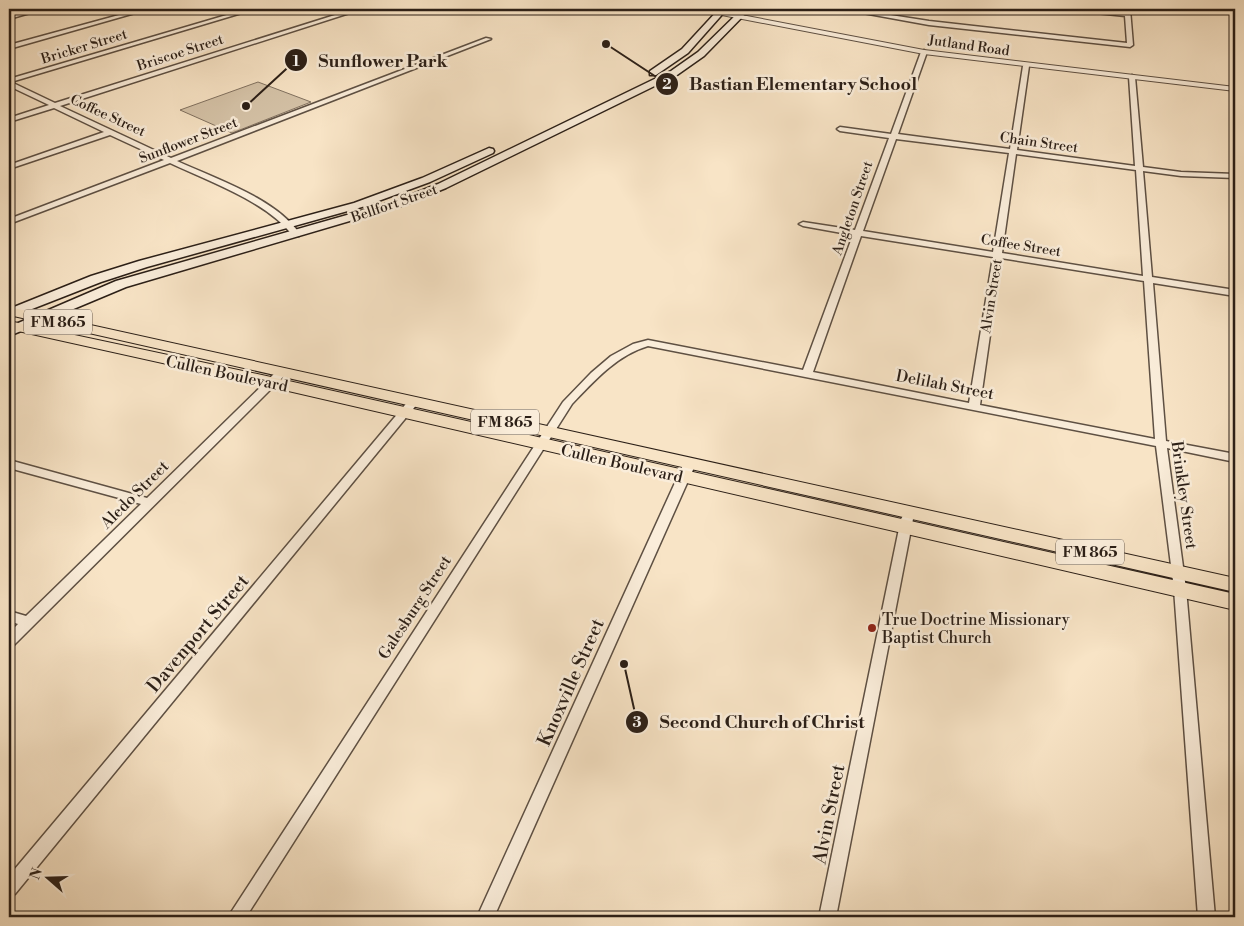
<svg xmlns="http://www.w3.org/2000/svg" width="1244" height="926" viewBox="0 0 1244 926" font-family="'Libre Bodoni',serif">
<rect width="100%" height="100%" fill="#f8e4c6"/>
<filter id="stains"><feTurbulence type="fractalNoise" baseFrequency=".004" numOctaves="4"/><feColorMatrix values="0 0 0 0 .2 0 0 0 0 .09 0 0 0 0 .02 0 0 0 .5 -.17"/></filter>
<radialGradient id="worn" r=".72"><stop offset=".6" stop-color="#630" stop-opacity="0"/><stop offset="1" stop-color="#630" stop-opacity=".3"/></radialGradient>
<path fill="#d5c3a8" stroke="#807160" d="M258,82L311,102L232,133L180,110Z"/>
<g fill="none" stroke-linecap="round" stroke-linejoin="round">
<g stroke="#5e5043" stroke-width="3">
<path id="minor" d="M35,9H44L9,19V15Z
M141,9H149L9,49V45Z
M247,9H255L11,82L55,103L354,9H362L60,106L171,158L486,38L491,39L177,161C216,179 275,198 300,234L299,236H293C268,202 208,181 170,163L9,224V219L164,160L110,135L9,169V165L104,132L54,108L9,122V118L49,105L9,86V79Z
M841,9H852L929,21L1127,43L1125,16L1057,9L1125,13L1124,9H1130L1133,45L1130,47L929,25Z
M924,50L927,52L898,134L1010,149L1023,66L1026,64L1029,66L1017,150L1135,166L1129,77L1132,75L1135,77L1143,167L1181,172L1235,174V178L1181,176L1143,171L1152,277L1235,290V296L1153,283L1166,441L1235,454V462L1167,448L1186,589L1215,917H1198L1174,589L1156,446L648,346C617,355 594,381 572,404L246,917H228L563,402L591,373L611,356L633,344L648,340L803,370L853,235L803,226L799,224L803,222L855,230L889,138L840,131L837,129L840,127L891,134L921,52ZM896,139L1009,153L993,252L863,231ZM1016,154L1136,170L1143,276L1002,253ZM861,236L993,257L969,403L813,372ZM1001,258L1144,281L1155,439L980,405Z
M282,369L286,370L287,372L286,374L14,645L9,646V633L18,624L9,621V611L26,616L141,504L9,468V460L147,498L278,370Z
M414,398L419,401L418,403L15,894L9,896V876L410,399Z
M690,459L696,463L494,917H477L684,463Z
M907,515L911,516L913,519L836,917H819L901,519L903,516Z"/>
</g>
<g stroke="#5e5043" stroke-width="2">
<path id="tertiary" d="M698,9H710L924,50L1235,87V91L924,54L701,11Z"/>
</g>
<g stroke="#2b1f17" stroke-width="3">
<path id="secondary" d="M719,9H727L688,53L656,75H650V71L682,49Z
M742,9H750L704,56L677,75L446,188L404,205L126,287L9,336V327L116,281L396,201L438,184L671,71L698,52Z
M489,148L493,149L494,151L493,153L430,182L362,207L147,267L101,282L9,318V309L91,276L139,261L354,203L422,178Z"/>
</g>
<g stroke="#2b1f17" stroke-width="2">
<path id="primary" d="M9,307L1235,578V592L9,315Z
M9,321L271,377L1235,594V610L271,387L9,329Z"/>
</g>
<use href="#minor" fill="#faedda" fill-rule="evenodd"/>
<use href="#tertiary" fill="#faedda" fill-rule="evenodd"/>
<use href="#secondary" fill="#faedda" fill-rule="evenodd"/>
<use href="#primary" fill="#f8e4c6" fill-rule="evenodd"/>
</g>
<circle fill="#8f2418" stroke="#faedda" stroke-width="2" cx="872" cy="628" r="5"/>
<g text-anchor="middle" stroke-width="5" stroke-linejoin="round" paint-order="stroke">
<g font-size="14" fill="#2b1f17" stroke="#faedda">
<text transform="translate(969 45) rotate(8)" y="5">Jutland Road</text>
<text transform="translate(84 46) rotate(-17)" y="5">Bricker Street</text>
<text transform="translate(180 52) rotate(-18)" y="5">Briscoe Street</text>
<text transform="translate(108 115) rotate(25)" y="5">Coffee Street</text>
<text transform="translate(188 140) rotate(-21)" y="5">Sunflower Street</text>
<text transform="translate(1039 142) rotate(8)" y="5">Chain Street</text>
<text transform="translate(394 203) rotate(-19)" y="5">Bellfort Street</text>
<text transform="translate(852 208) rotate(-71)" y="5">Angleton Street</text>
<text transform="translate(1021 245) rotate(9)" y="5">Coffee Street</text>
<text transform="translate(991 296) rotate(-81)" y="5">Alvin Street</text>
</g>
<g fill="#faedda" stroke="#695d52" stroke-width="1">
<rect x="24" y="309.5" width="68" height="25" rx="4"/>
<rect x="471" y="409.5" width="68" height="25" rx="4"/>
<rect x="1056" y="539.5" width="68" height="25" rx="4"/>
</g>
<g font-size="15" font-weight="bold" fill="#2b1f17">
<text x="58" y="327">FM 865</text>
<text x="505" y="427">FM 865</text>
<text x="1090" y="557">FM 865</text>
</g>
<g font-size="16" fill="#2b1f17" stroke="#faedda">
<text transform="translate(227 373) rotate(12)" y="6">Cullen Boulevard</text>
<text transform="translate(945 384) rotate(11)" y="6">Delilah Street</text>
<text transform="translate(622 463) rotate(13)" y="6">Cullen Boulevard</text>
<text transform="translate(134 494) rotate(-45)" y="6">Aledo Street</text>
<text transform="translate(1185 495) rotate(82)" y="6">Brinkley Street</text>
<text transform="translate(414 607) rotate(-57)" y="6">Galesburg Street</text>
</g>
<g font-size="16" fill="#2b1f17" stroke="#faedda" text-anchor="start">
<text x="882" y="625">True Doctrine Missionary<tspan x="882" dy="18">Baptist Church</tspan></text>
</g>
<g font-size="19" fill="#2b1f17" stroke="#faedda">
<text transform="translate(197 633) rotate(-50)" y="7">Davenport Street</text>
<text transform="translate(570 682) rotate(-66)" y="7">Knoxville Street</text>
<text transform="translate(828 814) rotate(-79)" y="7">Alvin Street</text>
</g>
</g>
<path fill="none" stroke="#2b1f17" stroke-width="2" d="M246 106L296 60M606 44L667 84M624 664L637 722"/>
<g fill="#2b1f17" stroke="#faedda" stroke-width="2">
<circle cx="246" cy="106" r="5"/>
<circle cx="606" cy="44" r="5"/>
<circle cx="624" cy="664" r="5"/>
<circle cx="296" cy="60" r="12"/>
<circle cx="667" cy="84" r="12"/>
<circle cx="637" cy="722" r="12"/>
</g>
<g font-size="15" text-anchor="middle" font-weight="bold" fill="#fff">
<text x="296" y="66">1</text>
<text x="667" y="89">2</text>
<text x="637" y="727">3</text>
</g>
<g font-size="18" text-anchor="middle" font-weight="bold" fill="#2b1f17" stroke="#faedda" stroke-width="5" stroke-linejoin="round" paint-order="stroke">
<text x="383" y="67">Sunflower Park</text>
<text x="803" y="90">Bastian Elementary School</text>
<text x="762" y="728">Second Church of Christ</text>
</g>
<rect width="1244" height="926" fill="none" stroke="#f8e4c6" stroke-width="30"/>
<rect x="10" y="10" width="1224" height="906" fill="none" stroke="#2b1f17" stroke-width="2.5"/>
<rect x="15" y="15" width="1214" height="896" fill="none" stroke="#2b1f17"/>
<g transform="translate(48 878) rotate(290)" stroke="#faedda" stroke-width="4" paint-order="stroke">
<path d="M0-4L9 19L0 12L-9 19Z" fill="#2b1f17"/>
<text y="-8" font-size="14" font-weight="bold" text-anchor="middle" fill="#2b1f17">N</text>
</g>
<rect width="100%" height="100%" filter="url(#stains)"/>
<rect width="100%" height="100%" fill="url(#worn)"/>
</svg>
